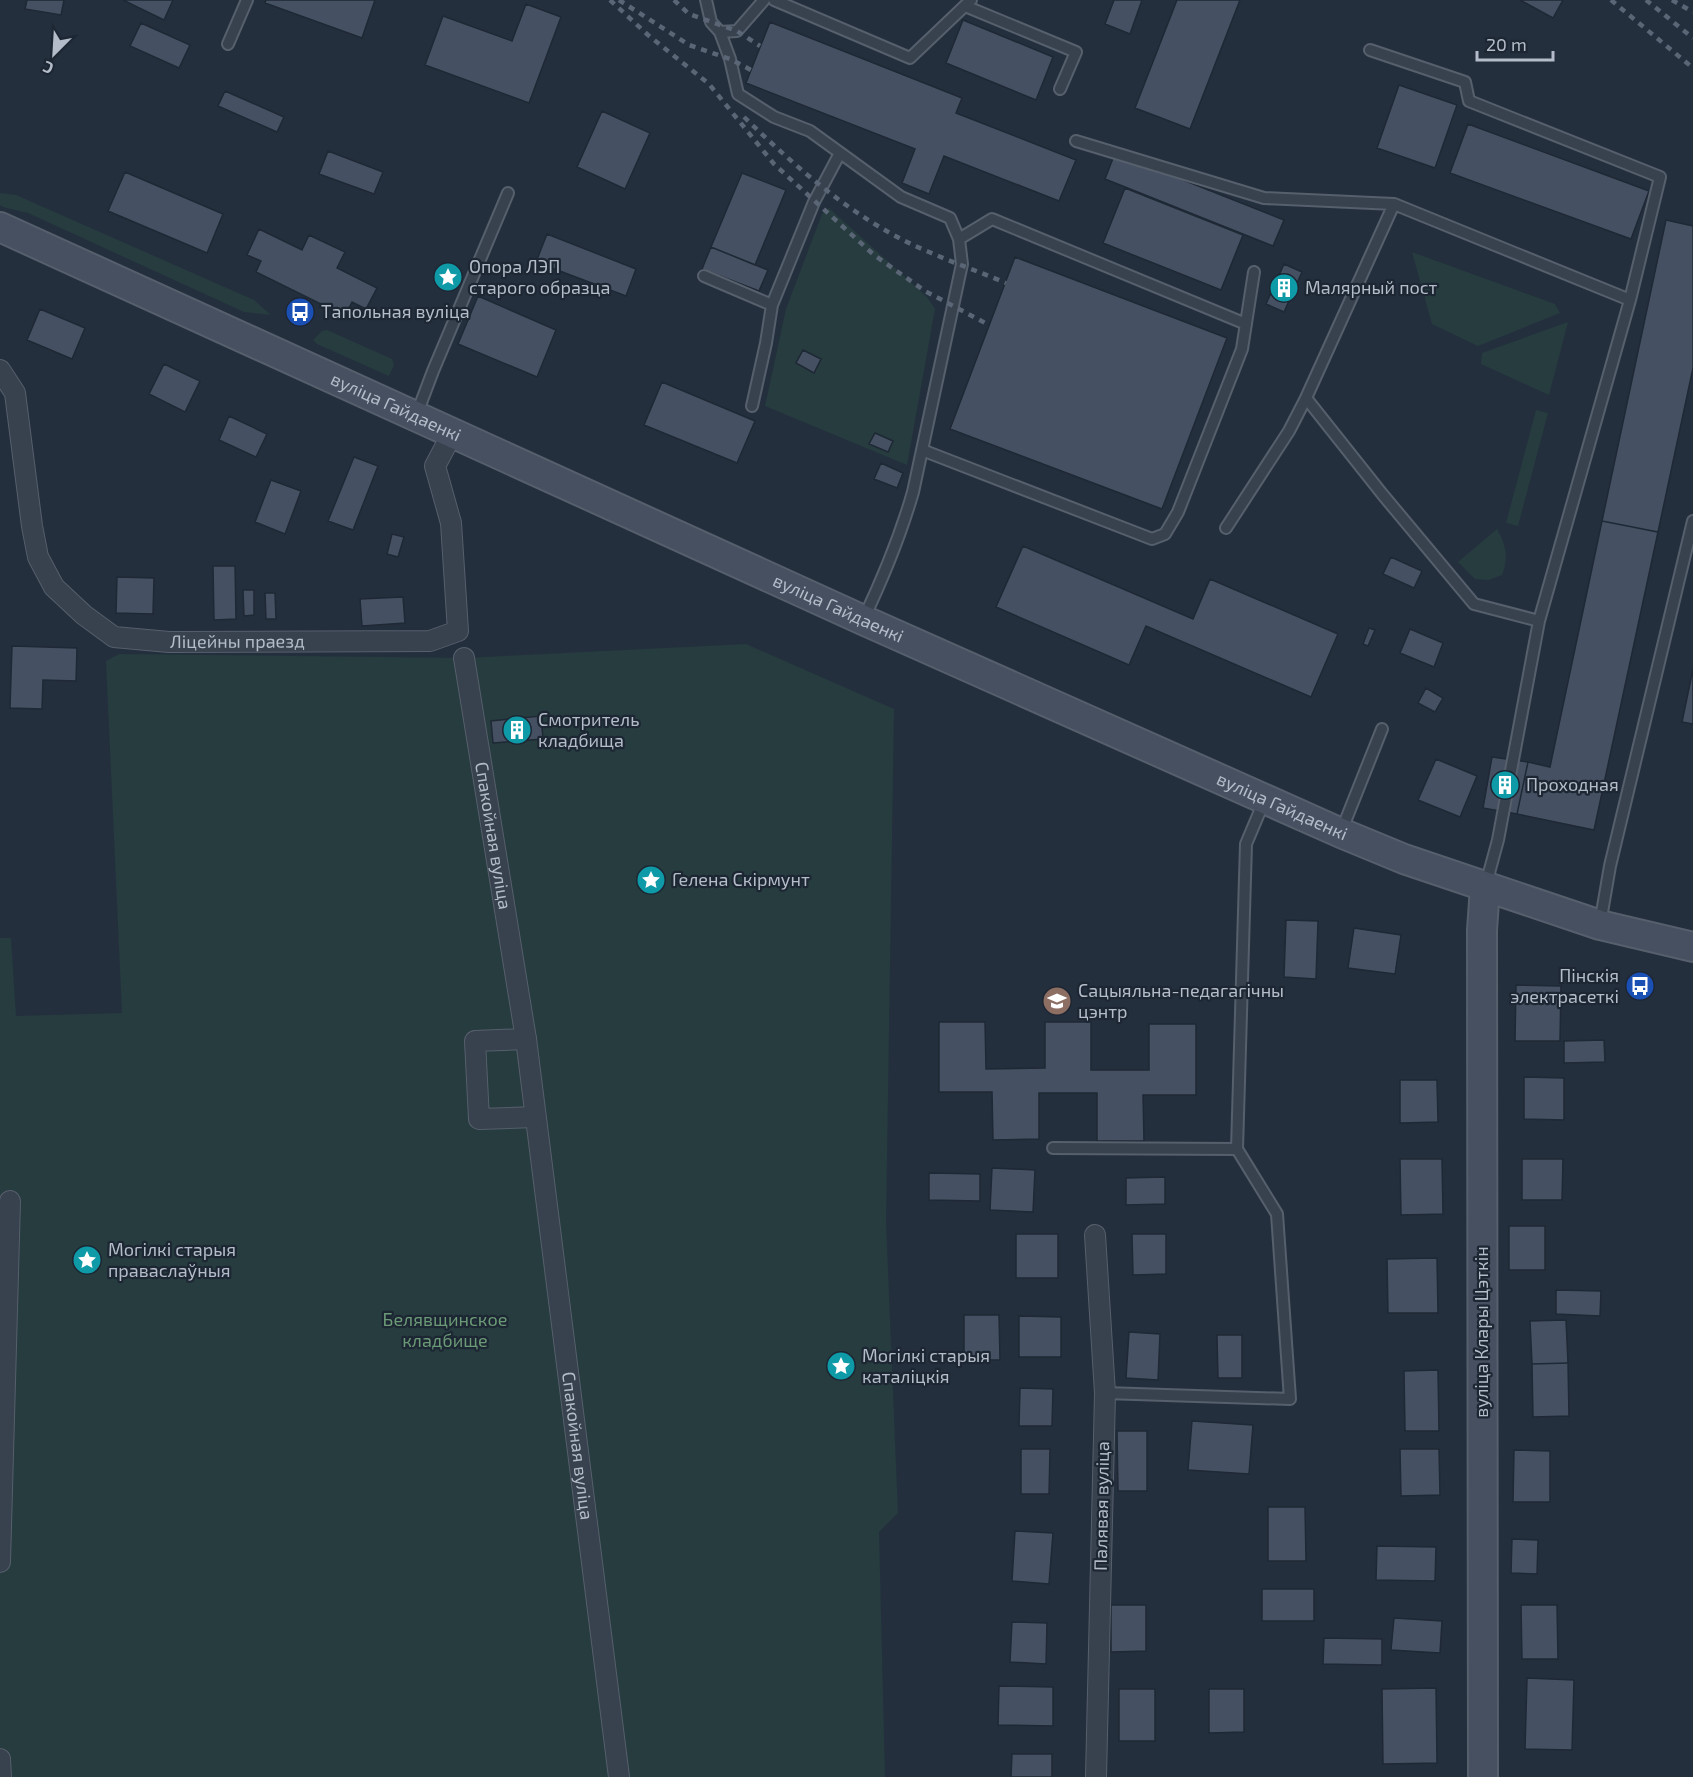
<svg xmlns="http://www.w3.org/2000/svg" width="1693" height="1777" viewBox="0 0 1693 1777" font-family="'Exo 2',sans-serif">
<rect width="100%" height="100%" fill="#242f3e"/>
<path fill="#263c3f" d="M0,193L16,195L254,300L271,315L244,312L28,213L3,207L0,205Z
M829,208L927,297L935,309L907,465L765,406L786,309L822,214Z
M1412,252L1555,304L1560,313L1478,346L1432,324Z
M1568,322L1549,395L1481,364L1482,353Z
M327,330L392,359L394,365L389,376L317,344L313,340L322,331Z
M1536,410L1548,413L1518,526L1506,523Z
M1497,529C1506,545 1509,557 1502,575L1489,580L1475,579L1458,562Z
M746,644L894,709L886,1222L898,1513L879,1532L885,1777H0V938H11L16,1016L122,1013L106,661L119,654L464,658Z"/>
<path fill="#455162" stroke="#1f2835" stroke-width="1.5" d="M27,0H64L61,15L25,9Z
M123,0H173L164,20Z
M266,0H375L362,38L265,3Z
M1114,0H1142L1130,34L1105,24Z
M1177,0H1240L1190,129L1135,108Z
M1520,0H1563L1553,18Z
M526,4L561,17L529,103L425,65L443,16L512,41Z
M963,20L1053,57L1036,100L946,63Z
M770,22L962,98L956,113L1076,160L1059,201L944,156L929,194L902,183L915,149L746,83Z
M141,23L190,45L179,68L130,46Z
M1399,85L1457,105L1435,168L1377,148Z
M225,91L284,117L277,132L218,106Z
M602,111L650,133L625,189L577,167Z
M1468,124L1649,191L1631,239L1450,173Z
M328,151L383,172L374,194L319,174Z
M1115,153L1284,220L1273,246L1105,179Z
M125,172L223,214L207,253L108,211Z
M742,173L786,190L755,265L711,247Z
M1125,188L1243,235L1221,290L1103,243Z
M1666,220L1693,226V368L1658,532L1602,521Z
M259,229L302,250L309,235L345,252L337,268L377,288L366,309L352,302L345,316L256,272L261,261L247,255Z
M547,234L636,269L626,296L536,262Z
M711,247L768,270L759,291L702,269Z
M1015,257L1227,338L1162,509L950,429Z
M1284,264L1302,272L1284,312L1266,304Z
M478,296L556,330L537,377L458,344Z
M40,309L85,328L72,359L27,340Z
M803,350L821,359L814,373L796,363Z
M164,364L200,381L185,412L149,394Z
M662,382L755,421L737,463L644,425Z
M229,416L267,434L256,457L219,440Z
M875,433L893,441L888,452L869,444Z
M354,457L378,466L353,530L328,521Z
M881,463L903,473L897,488L874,479Z
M271,480L301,491L285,534L255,522Z
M1602,521L1658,532L1594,830L1517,814L1528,762L1550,767Z
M392,534L404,537L398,557L387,554Z
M1023,546L1193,619L1210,579L1338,634L1311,697L1146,626L1129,665L996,607Z
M1391,557L1422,571L1414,588L1383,574Z
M213,566H235L236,619L214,620Z
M117,577L154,578L153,614L116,613Z
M243,590H254V615L244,616Z
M265,593H275L276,619H266Z
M403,597L405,623L362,626L360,599Z
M1369,628L1375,630L1368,646L1363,644Z
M1410,629L1443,643L1434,667L1400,653Z
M12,646L77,648L76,681L43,680L42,709L10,708Z
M1693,669V724L1682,722Z
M1426,688L1443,698L1435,712L1418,703Z
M541,716L543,739L493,743L491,721Z
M1492,757L1528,762L1517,814L1483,808Z
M1436,759L1477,776L1460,817L1418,800Z
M1286,920L1318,921L1316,979L1284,977Z
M1354,928L1401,935L1395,974L1348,968Z
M1516,985L1561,986L1560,1041H1515Z
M939,1022H985L986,1069L1045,1068V1022H1091V1070H1149V1024H1196V1095H1143L1144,1141H1097V1093H1039V1139L993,1140L992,1092H939Z
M1604,1040L1605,1062L1564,1063V1041Z
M1524,1077L1564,1078V1120L1524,1119Z
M1400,1080H1437L1438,1122L1400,1123Z
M1400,1159H1442L1443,1214L1401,1215Z
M1522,1159H1563L1562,1200H1522Z
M992,1168L1035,1170L1033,1212L990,1210Z
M929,1173L980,1174V1201L929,1200Z
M1165,1177V1204L1126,1205V1178Z
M1509,1226H1545V1270H1509Z
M1016,1234H1058V1278H1016Z
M1132,1234H1166V1274L1133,1275Z
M1437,1258L1438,1313H1388L1387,1259Z
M1556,1290L1601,1291L1600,1316L1556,1314Z
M964,1315H999L1000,1360H964Z
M1019,1316L1061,1317V1357H1019Z
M1566,1320L1568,1363L1532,1364L1530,1321Z
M1129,1332L1160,1334L1158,1380L1126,1378Z
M1217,1335H1242V1378H1218Z
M1568,1363L1569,1416L1533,1417L1532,1364Z
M1438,1370L1439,1431H1405L1404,1371Z
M1020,1388L1053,1389L1052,1426H1019Z
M1192,1421L1253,1425L1249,1474L1188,1470Z
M1117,1431H1147V1491H1118Z
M1021,1449H1050L1049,1494H1021Z
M1400,1449H1439L1440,1495L1401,1496Z
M1514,1450L1550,1451V1502H1513Z
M1268,1507H1305L1306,1561H1268Z
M1015,1531L1053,1533L1049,1584L1012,1581Z
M1512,1539L1538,1540L1537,1574L1511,1573Z
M1377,1546L1436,1547L1435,1581L1376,1580Z
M1262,1589H1314V1621H1262Z
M1111,1605H1146V1651L1111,1652Z
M1521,1605H1557L1558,1659H1522Z
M1394,1618L1442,1621L1440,1653L1391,1650Z
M1012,1622L1047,1623L1046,1664L1010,1662Z
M1324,1638L1382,1639V1665L1323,1664Z
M1527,1678L1574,1680L1572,1750L1525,1749Z
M999,1686L1053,1687V1726L998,1725Z
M1436,1688L1437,1763L1383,1764L1382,1689Z
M1119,1689H1155V1741H1119Z
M1209,1689H1244V1732L1209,1733Z
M1012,1754H1052V1777H1011Z"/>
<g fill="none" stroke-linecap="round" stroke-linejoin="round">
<g stroke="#565f6c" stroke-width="14">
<path id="lane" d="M706,0L711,22L720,32L730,59L738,94L774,117L810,131L901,197L950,218L959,239L962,264L913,492C900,537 883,578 863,620
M774,0L910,58L971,0
M965,6L1076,52L1060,89
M720,32L737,31L764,0
M228,44L247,0
M1370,50L1465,82L1469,101L1660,177L1630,300
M1076,141L1264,198L1394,204L1630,300L1539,621L1498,840L1486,884
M959,239L992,219L1246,324
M704,276L772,305
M1306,398L1383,495L1474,604L1539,621
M752,406L766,343L772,305L814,202L840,153
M416,416L433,371L508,193
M922,450L1152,539L1165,534L1178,512L1242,349L1254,272
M1226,528L1289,431L1306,398L1394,204
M1341,832L1382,729
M1600,924L1610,866L1693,521
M1053,1148L1237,1149
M1105,1393L1290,1399L1277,1214L1237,1149L1246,844L1265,799"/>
</g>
<g stroke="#565f6c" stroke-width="22">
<g id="street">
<path id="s1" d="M0,370L15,393L32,526L38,557L54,587L84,615L114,637L169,642L430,641L458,631L451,523L435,466L453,432"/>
<path id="s2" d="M464,658L526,1039L619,1777"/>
<path d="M526,1039L475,1041L479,1119L535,1117"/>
<path d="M1095,1235L1105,1393L1096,1777"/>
<path d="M0,1562L10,1201"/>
<path d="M0,1759L1,1777"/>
</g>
</g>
<g stroke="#565f6c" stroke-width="32">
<g id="secondary">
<path id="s3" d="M0,227L863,620L1341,833L1404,859L1600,925L1693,947"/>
<path d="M1483,1777L1482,930L1485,887"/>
</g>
</g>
<use href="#lane" stroke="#38414e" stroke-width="10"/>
<use href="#street" stroke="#38414e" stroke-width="20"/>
<use href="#secondary" stroke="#465061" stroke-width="28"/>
<path stroke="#5a6575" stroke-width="4.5" stroke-dasharray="6 6" stroke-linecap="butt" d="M610,0L648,35L709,84L774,164L874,255L925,291L989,325
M619,0L689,45L730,59L751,70
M674,0L689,14L737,31L760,46
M1611,0L1693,68
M1646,0L1693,38
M1672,0L1693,12
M744,117C799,170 857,222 929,252C954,263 980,272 1006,283"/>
</g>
<defs>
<g id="sight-disc" transform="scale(1.5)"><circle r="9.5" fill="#0f9aa8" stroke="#1d2633"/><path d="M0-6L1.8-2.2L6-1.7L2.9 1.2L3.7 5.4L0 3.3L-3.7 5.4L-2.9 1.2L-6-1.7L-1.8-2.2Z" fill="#fff"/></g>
<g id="building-disc" transform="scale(1.5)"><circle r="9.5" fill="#0f9aa8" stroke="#1d2633"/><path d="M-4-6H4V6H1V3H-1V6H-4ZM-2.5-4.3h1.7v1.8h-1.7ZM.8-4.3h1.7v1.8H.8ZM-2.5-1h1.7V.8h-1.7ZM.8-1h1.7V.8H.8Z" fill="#fff"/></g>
<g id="bus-disc" transform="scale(1.5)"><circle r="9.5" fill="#1a4fb4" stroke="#1d2633"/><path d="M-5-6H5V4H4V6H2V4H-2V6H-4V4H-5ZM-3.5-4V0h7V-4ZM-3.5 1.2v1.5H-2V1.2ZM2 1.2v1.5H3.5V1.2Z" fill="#fff"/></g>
<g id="school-disc" transform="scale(1.5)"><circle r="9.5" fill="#8d6e63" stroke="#1d2633"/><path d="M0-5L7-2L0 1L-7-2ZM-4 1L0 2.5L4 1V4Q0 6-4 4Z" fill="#fff"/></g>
</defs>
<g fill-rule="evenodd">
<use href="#sight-disc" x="448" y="277"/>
<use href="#building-disc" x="1284" y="288"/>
<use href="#bus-disc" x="300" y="312"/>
<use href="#building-disc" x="517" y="730"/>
<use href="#building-disc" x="1505" y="785"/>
<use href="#sight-disc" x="651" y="880"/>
<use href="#bus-disc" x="1640" y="986"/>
<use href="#school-disc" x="1057" y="1001"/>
<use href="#sight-disc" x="87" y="1260"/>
<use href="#sight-disc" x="841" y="1366"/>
</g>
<g text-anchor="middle" stroke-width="4.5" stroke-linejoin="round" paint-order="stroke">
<g font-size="18" fill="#b4bcc9" stroke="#1d2633" text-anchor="start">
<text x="469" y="273">Опора ЛЭП<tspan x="469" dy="21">старого образца</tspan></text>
<text x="1305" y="294">Малярный пост</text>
<text x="321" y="318">Тапольная вуліца</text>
<text x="538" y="726">Смотритель<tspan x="538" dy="21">кладбища</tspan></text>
<text x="1526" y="791">Проходная</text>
<text x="672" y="886">Гелена Скірмунт</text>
<text x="1619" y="982" text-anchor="end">Пінскія<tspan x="1619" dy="21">электрасеткі</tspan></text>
<text x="1078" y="997">Сацыяльна-педагагічны<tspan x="1078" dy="21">цэнтр</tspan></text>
<text x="108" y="1256">Могілкі старыя<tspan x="108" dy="21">праваслаўныя</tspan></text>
<text x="862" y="1362">Могілкі старыя<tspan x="862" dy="21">каталіцкія</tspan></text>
</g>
<g font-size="18" fill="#b4bcc9" stroke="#1d2633">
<text dy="6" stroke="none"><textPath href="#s3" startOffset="435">вуліца Гайдаенкі</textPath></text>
<text dy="6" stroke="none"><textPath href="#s3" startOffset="921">вуліца Гайдаенкі</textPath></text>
<text dy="6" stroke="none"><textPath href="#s1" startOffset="429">Ліцейны праезд</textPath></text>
<text dy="6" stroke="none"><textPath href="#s3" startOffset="1407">вуліца Гайдаенкі</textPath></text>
<text dy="6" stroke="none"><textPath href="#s2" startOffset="180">Спакойная вуліца</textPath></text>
<text transform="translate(1482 1332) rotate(-90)" y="6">вуліца Клары Цэткін</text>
<text dy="6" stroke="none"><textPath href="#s2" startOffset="796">Спакойная вуліца</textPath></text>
<text transform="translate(1102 1506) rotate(-89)" y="6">Палявая вуліца</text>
</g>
<g font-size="18" fill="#6b9a76" stroke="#1d2633">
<text x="445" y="1326">Белявщинское<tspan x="445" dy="21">кладбище</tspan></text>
</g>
</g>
<g transform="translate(54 54) rotate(204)" stroke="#1d2633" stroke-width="4.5" paint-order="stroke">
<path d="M0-4.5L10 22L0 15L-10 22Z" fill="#b4bcc9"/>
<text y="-9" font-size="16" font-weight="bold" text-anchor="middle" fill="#b4bcc9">С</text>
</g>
<path d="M1477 51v9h76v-9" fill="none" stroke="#b4bcc9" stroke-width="3"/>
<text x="1486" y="51" font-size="18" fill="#b4bcc9" stroke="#1d2633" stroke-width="4.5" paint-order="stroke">20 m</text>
</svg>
